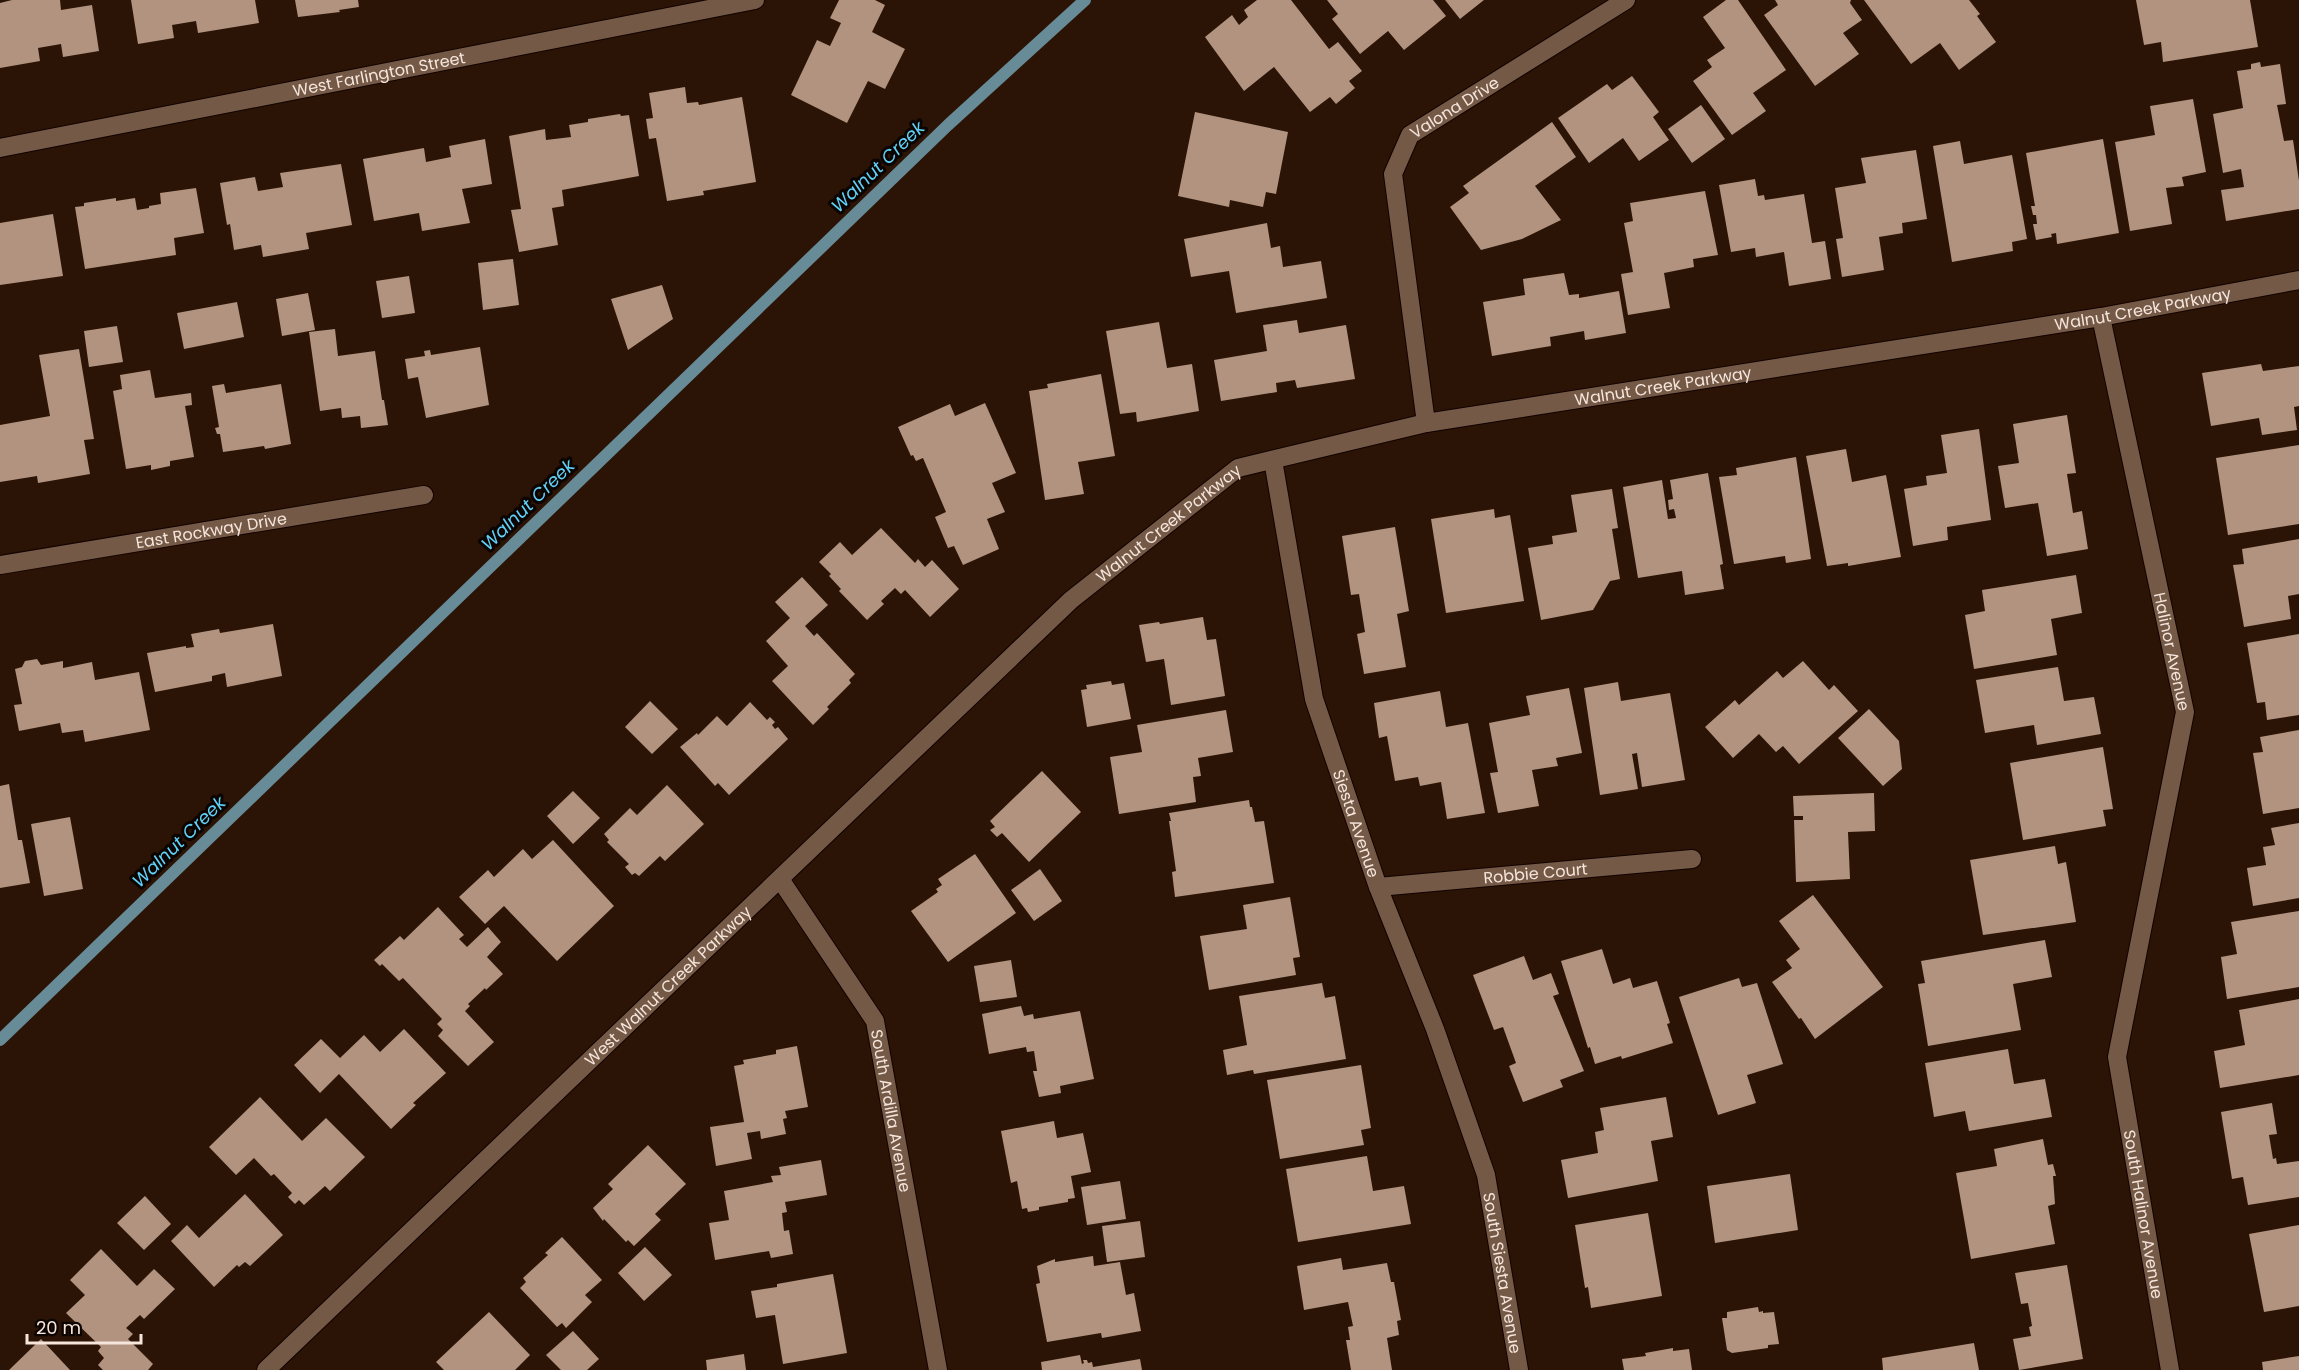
<svg xmlns="http://www.w3.org/2000/svg" width="2299" height="1370" viewBox="0 0 2299 1370" font-family="Poppins,sans-serif">
<rect width="100%" height="100%" fill="#2b1405"/>
<g fill="none" stroke-linecap="round" stroke-linejoin="round">
<path stroke="#678c98" stroke-width="12" d="M0,1040L948,125L1085,0"/>
</g>
<path fill="#b19380" d="M12,0H60L61,10L92,5L99,51L63,57L61,44L38,48L40,61L0,68V3Z
M131,0H255L259,23L198,33L196,21L172,25L174,38L138,44Z
M295,0H358L359,7L339,10L340,12L298,17Z
M839,0H875L885,5L872,32L905,49L885,89L868,81L847,123L791,95L817,40L830,46L841,23L830,18Z
M1257,0H1291L1329,49L1338,42L1362,71L1349,81L1355,88L1336,104L1330,97L1310,112L1274,67L1244,91L1205,37L1232,15L1239,25L1248,17L1244,10Z
M1327,0H1433L1446,16L1404,50L1388,31L1360,54L1332,19L1338,14Z
M1445,0H1484L1460,19Z
M1726,0H1738L1786,70L1753,93L1766,111L1732,135L1693,81L1712,67L1707,60L1725,48L1703,17Z
M1775,0H1851L1850,3L1862,20L1843,33L1859,54L1815,86L1764,15L1778,5Z
M1864,0H1969L1980,14L1977,16L1996,42L1959,70L1940,43L1911,64Z
M2136,0H2250L2258,47L2163,62L2161,42L2144,45Z
M2260,62L2261,67L2280,64L2286,104L2277,105L2284,141L2293,140L2299,181V209L2226,221L2221,190L2244,187L2241,169L2223,173L2213,114L2243,108L2237,71L2251,69V64Z
M1632,76L1659,112L1653,117L1669,140L1639,161L1623,138L1589,163L1558,118L1607,84L1612,90Z
M685,87L687,103L698,102L699,105L742,97L756,182L703,191L704,195L667,201L656,138L649,139L646,119L653,118L649,93Z
M2193,99L2206,172L2182,177L2184,186L2166,188L2172,224L2130,231L2115,142L2155,135L2150,106Z
M1701,105L1725,139L1692,163L1668,129Z
M1195,112L1288,132L1276,194L1266,192L1263,207L1230,200L1229,207L1178,196Z
M620,114L621,116L629,115L639,176L562,190L564,206L552,208L558,245L519,252L511,210L521,209L509,136L545,129L546,140L571,137L569,125L588,122V119Z
M1552,122L1576,157L1535,186L1561,220L1522,239L1481,250L1450,207L1469,193L1463,186Z
M485,139L492,184L462,189L470,223L422,231L419,213L374,221L363,159L424,148L426,162L451,157L449,146Z
M2103,139L2119,233L2057,244L2056,233L2051,234L2052,237L2036,240L2033,224H2037L2036,215H2033L2031,206H2035L2026,153Z
M1960,141L1964,164L2012,155L2027,239L2012,242L2013,251L1952,262L1933,146Z
M1916,150L1927,219L1902,223L1903,233L1879,237L1884,270L1842,277L1836,239L1843,238L1835,188L1866,183L1861,158Z
M341,164L352,225L306,233L309,249L263,257L261,245L234,250L230,224L227,225L220,183L255,177L258,191L283,187L280,173Z
M1755,179L1758,196L1764,195L1765,200L1804,194L1812,243L1825,241L1831,279L1789,286L1784,252L1756,257L1755,248L1731,252L1719,185Z
M196,188L204,233L174,238L176,255L85,269L75,207L84,206V203L116,198V201L135,198L137,210L149,208V206L161,204L160,193Z
M1705,191L1718,255L1693,259L1694,267L1664,273L1670,308L1628,315L1621,274L1633,272L1624,223L1633,221L1630,203Z
M53,214L63,276L0,285V223Z
M1267,223L1271,248L1280,246L1283,267L1321,261L1327,298L1236,313L1229,271L1191,277L1184,239Z
M513,259L519,305L483,310L478,263Z
M1564,273L1569,295L1579,294V298L1619,291L1626,333L1585,340L1584,331L1550,337L1551,346L1492,356L1483,302L1525,295L1523,279Z
M409,276L415,313L382,318L376,281Z
M662,285L673,319L628,350L611,299Z
M308,293L315,330L282,336L276,299Z
M237,302L244,337L184,349L177,313Z
M1297,320L1299,333L1346,325L1355,379L1297,388L1295,380L1276,383L1277,392L1221,401L1214,360L1267,351L1263,325Z
M1159,322L1167,368L1192,364L1199,411L1137,422L1136,412L1120,414L1106,331Z
M117,326L123,362L89,367L84,331Z
M335,329L338,356L375,351L382,400H384L388,425L361,428L360,416L342,418L341,408L320,411L309,332Z
M480,347L489,405L426,418L418,377L408,379L405,359L425,356L424,351L430,350L431,355Z
M79,349L94,439L84,440L90,474L38,483L37,476L0,482V425L50,416L39,355Z
M2261,364L2263,371L2299,366V406L2294,407L2297,430L2262,435L2259,418L2211,426L2202,373Z
M150,370L155,398L191,393L192,405L185,406L194,457L170,461V466L151,470V465L126,469L113,391L122,389L120,375Z
M1101,374L1115,456L1078,462L1084,494L1045,500L1029,391L1048,388L1047,384Z
M224,384L226,393L281,384L291,444L265,449L264,446L223,452L220,434H217L215,428L219,427L212,386Z
M985,403L1016,473L992,483L1005,512L987,519L999,549L963,565L954,546L948,548L935,517L946,512L923,458L916,461L913,455L911,456L898,427L950,404L955,416Z
M2067,415L2076,473L2067,474L2073,513L2082,511L2088,549L2047,556L2038,503L2005,508L1998,466L2019,463L2013,424Z
M1979,429L1991,520L1947,527L1948,540L1913,546L1904,489L1927,485L1926,476L1947,473L1941,435Z
M2299,445V524L2228,535L2216,458Z
M1846,449L1852,482L1886,475L1901,557L1848,566V563L1827,566L1806,456Z
M1796,457L1811,559L1786,563L1785,556L1734,564L1719,477L1737,475L1736,468Z
M1708,473L1723,564L1720,565L1724,589L1685,595L1682,571L1638,578L1623,487L1662,480L1668,519L1676,518L1674,509L1669,510L1668,500L1673,499L1670,480Z
M1612,489L1618,528L1612,529L1620,579L1610,581L1593,610L1541,620L1528,548L1553,544L1552,536L1577,532L1571,495Z
M1494,509L1495,518L1510,515L1524,601L1446,613L1431,519Z
M1395,527L1409,611L1397,614L1406,667L1364,674L1357,634L1365,632L1359,594L1351,595L1342,536Z
M881,528L915,563L918,559L925,567L932,560L959,589L930,617L905,590L901,594L895,588L881,601L884,604L867,620L839,591L841,589L829,576L831,574L819,562L840,542L852,555Z
M2299,539V594L2288,596L2291,619L2244,627L2233,565L2244,564L2242,549Z
M2076,575L2082,613L2051,619L2057,655L1974,669L1965,615L1985,611L1982,590Z
M802,577L828,605L805,626L814,636L817,633L855,674L849,680L851,683L827,707L829,709L813,725L772,681L788,666L766,641L790,618L775,602Z
M1203,617L1207,640L1216,639L1225,696L1171,705L1164,659L1146,662L1139,625L1159,622L1160,624Z
M273,624L282,676L227,687L225,673L212,676V681L155,692L147,653L186,646V648L194,647L191,634L219,629L220,633Z
M2299,634V715L2267,720L2265,702L2257,703L2247,643Z
M37,659L41,665L63,661V668L92,662L95,680L139,672L150,730L85,742L83,730L62,733L60,723L19,731L14,705L22,704L15,669L22,667L25,661Z
M1803,661L1829,690L1834,685L1858,711L1799,764L1783,746L1776,752L1759,734L1733,758L1705,727L1735,700L1739,705L1777,671L1783,678Z
M2058,667L2064,701L2094,697L2101,734L2037,745L2034,725L1985,733L1976,680Z
M1111,681L1112,685L1124,683L1131,719L1087,727L1081,690L1087,689L1086,685Z
M1618,682L1621,701L1670,693L1685,780L1642,787L1637,753L1632,754L1638,789L1600,795L1584,688Z
M1569,688L1582,753L1556,758L1558,766L1532,770L1539,806L1498,813L1490,773L1498,772L1489,723L1530,715L1526,696Z
M1440,691L1446,727L1468,723L1485,813L1447,819L1441,782L1420,786L1418,777L1395,781L1387,736L1379,738L1374,703Z
M650,701L678,729L652,754L625,727Z
M750,702L767,720L770,717L775,722L772,725L775,729L778,727L788,739L729,795L718,783L715,786L680,747L697,733L698,735L717,716L727,726Z
M1869,709L1899,741L1902,769L1883,786L1838,738Z
M1226,710L1233,752L1198,758L1201,776L1193,777L1196,802L1119,814L1110,757L1142,752L1137,725Z
M2299,730V808L2263,814L2253,753L2263,752L2260,737Z
M2103,747L2113,809L2103,810L2106,826L2023,840L2010,763Z
M1042,771L1081,812L1029,862L1002,833L997,837L990,830L995,827L990,821Z
M9,784L18,840H22L30,883L0,888V786Z
M667,785L704,824L665,861L660,856L639,876L635,873L632,875L625,867L629,864L607,842L609,840L604,834L630,808L637,815Z
M573,791L600,818L573,844L547,816Z
M1874,793L1875,831L1848,832L1850,879L1796,882L1794,820H1803V816H1794L1793,796Z
M1249,800L1250,807H1252L1255,822L1264,821L1274,883L1175,897L1172,872L1176,871L1169,821H1171L1169,813Z
M70,817L83,889L44,896L31,824Z
M2299,823V898L2253,906L2247,868L2266,865L2263,847L2275,845L2271,828Z
M553,840L614,906L557,961L504,906L485,924L459,897L488,870L494,877L523,849L532,859Z
M2055,846L2058,864L2066,862L2076,922L1983,935L1970,860Z
M975,854L1016,913L948,962L911,911L938,892L936,889L942,885L938,879Z
M1040,869L1062,901L1034,921L1011,890Z
M1813,895L1883,987L1815,1039L1801,1018L1799,1019L1772,982L1792,968L1786,960L1800,949L1779,921Z
M1290,897L1300,957L1293,958L1296,975L1209,990L1200,936L1247,929L1243,905Z
M438,907L464,935L459,939L467,947L488,927L501,942L487,957L503,974L486,990L485,988L468,1004L470,1006L465,1011L494,1042L468,1066L438,1036L443,1030L437,1024L442,1019L403,978L399,981L382,964L380,966L374,960L400,936L404,940Z
M2299,911V987L2227,999L2221,957L2237,954L2231,922Z
M2045,940L2052,977L2013,984L2021,1030L1928,1046L1918,984L1925,983L1921,961Z
M1602,949L1613,984L1630,978L1633,988L1657,981L1670,1023L1667,1024L1673,1043L1622,1059L1621,1056L1595,1064L1590,1047L1588,1048L1561,961Z
M1524,956L1533,980L1551,973L1559,994L1553,996L1584,1071L1560,1080L1563,1087L1523,1102L1509,1066L1516,1063L1503,1027L1494,1030L1473,975Z
M1011,960L1017,997L980,1002L974,966Z
M1739,978L1742,987L1757,983L1783,1064L1747,1075L1756,1103L1718,1115L1679,997Z
M1322,983L1325,998L1335,996L1346,1059L1254,1074L1253,1070L1227,1075L1223,1050L1247,1045L1239,996Z
M2299,999V1075L2220,1088L2214,1051L2245,1045L2239,1010Z
M1021,1006L1024,1016L1033,1014L1034,1019L1080,1011L1094,1079L1060,1086L1061,1093L1039,1097L1033,1071H1037L1034,1051L1027,1052L1026,1047L989,1054L982,1014Z
M404,1029L446,1073L413,1103L416,1105L391,1129L339,1074L320,1093L294,1065L321,1039L340,1058L364,1035L380,1052Z
M797,1046L808,1107L785,1111L787,1118L783,1119L786,1134L761,1139L760,1131L747,1133L752,1159L716,1166L710,1127L744,1122L734,1066L744,1064L743,1060L776,1054V1050Z
M2008,1049L2014,1084L2045,1079L2052,1117L1969,1131L1965,1111L1934,1117L1925,1063Z
M1361,1065L1371,1128L1361,1130L1364,1145L1280,1159L1267,1080Z
M260,1097L302,1141L326,1118L365,1157L330,1191L325,1186L304,1205L299,1200L295,1204L288,1197L292,1193L274,1174L271,1176L254,1158L236,1175L209,1147Z
M1666,1097L1673,1137L1651,1141L1658,1181L1568,1198L1561,1160L1598,1153L1595,1132L1604,1130L1600,1108Z
M2272,1103L2277,1134L2269,1135L2273,1159L2276,1158L2277,1164L2299,1161V1197L2248,1205L2243,1177L2232,1179L2221,1112Z
M1054,1121L1057,1138L1083,1133L1091,1172L1071,1176L1075,1198L1068,1199V1202L1039,1207V1210L1028,1212L1027,1208L1022,1209L1017,1181L1011,1183L1001,1131Z
M2043,1139L2048,1165L2053,1164L2056,1176H2053L2055,1204L2048,1206L2055,1244L1971,1259L1956,1173L1997,1166L1994,1149Z
M648,1145L686,1184L655,1214L661,1220L634,1246L628,1240L626,1242L604,1219L603,1221L593,1208L613,1189L608,1184Z
M1367,1156L1373,1191L1404,1186L1411,1224L1298,1242L1286,1169Z
M821,1160L827,1195L785,1202L787,1212L782,1213L784,1231L789,1230L793,1254L771,1258L769,1251L715,1260L709,1223L729,1220L724,1191L773,1182L771,1176L781,1175L779,1167Z
M1790,1174L1798,1230L1715,1243L1707,1186Z
M1120,1181L1126,1219L1087,1225L1081,1187Z
M245,1194L283,1235L250,1266L245,1262L239,1267L237,1265L214,1287L171,1241L187,1225L199,1238Z
M145,1196L171,1224L144,1250L117,1223Z
M1648,1213L1662,1296L1591,1308L1588,1287L1585,1288L1575,1225Z
M1140,1221L1145,1257L1107,1262L1102,1226Z
M2299,1225V1306L2264,1312L2249,1234Z
M562,1237L602,1280L585,1295L592,1302L566,1328L562,1323L557,1327L520,1288L526,1282L523,1278L548,1255L545,1253Z
M645,1247L672,1275L644,1301L618,1273Z
M101,1249L137,1286L154,1269L175,1289L144,1319L140,1315L126,1328L133,1334L128,1339L153,1364L148,1370H103L98,1365L104,1358L98,1351L101,1347L66,1313L85,1295L70,1280Z
M1093,1256L1094,1266L1120,1262L1126,1295L1134,1293L1141,1331L1102,1338L1101,1333L1047,1342L1036,1284L1040,1283L1037,1266L1055,1259V1262Z
M1341,1258L1343,1270L1387,1263L1391,1282H1394L1401,1320L1397,1321L1399,1335L1387,1338L1392,1370H1351L1346,1340H1350L1348,1327L1353,1326L1348,1302L1304,1310L1297,1266Z
M2067,1265L2083,1359L2019,1370L2013,1339L2031,1336L2029,1327L2032,1326L2028,1303L2021,1304L2015,1273Z
M833,1274L847,1353L783,1364L775,1315L756,1318L751,1291L777,1287V1284Z
M1758,1307L1759,1312L1763,1311V1313L1774,1312L1779,1344L1768,1345V1348L1732,1353L1727,1350L1722,1318H1727V1312Z
M489,1312L530,1355L515,1370H444L436,1362Z
M573,1331L599,1359L587,1370H561L546,1355Z
M41,1339L70,1370H9Z
M1974,1343L1979,1370H1883L1882,1358Z
M1673,1348V1351L1689,1349L1692,1370H1624L1622,1359L1646,1356L1645,1353Z
M744,1354L746,1370H707L706,1360Z
M1080,1355L1082,1364L1084,1363L1083,1360H1087L1088,1363L1092,1362L1093,1367L1140,1359L1142,1370H1042L1041,1362Z
M2299,1356V1370H2263L2262,1362Z"/>
<g fill="none" stroke-linecap="round" stroke-linejoin="round">
<g stroke="#120200" stroke-width="20">
<g id="minor">
<path id="s1" d="M0,148L755,0"/>
<path id="s2" d="M2101,317L2185,712L2117,1057L2170,1370"/>
<path id="s3" d="M1426,423L1393,174L1410,135L1626,0"/>
<path id="s4" d="M1273,460L1314,699L1378,887L1435,1029L1486,1175L1519,1370"/>
<path id="s5" d="M0,565L424,495"/>
<path id="s6" d="M780,879L875,1021L938,1370"/>
<path id="s7" d="M1378,887L1692,859"/>
<path id="s8" d="M266,1370L1071,600L1238,468L1426,423L2101,317L2299,280"/>
</g>
</g>
<use href="#minor" stroke="#745947" stroke-width="18"/>
</g>
<g text-anchor="middle" stroke-width="6" stroke-linejoin="round" paint-order="stroke">
<g font-size="16" fill="#f5e5db" stroke="#0c0401">
<text dy="6" stroke="none"><textPath href="#s1" startOffset="386">West Farlington Street</textPath></text>
<text dy="6" stroke="none"><textPath href="#s3" startOffset="346">Valona Drive</textPath></text>
<text dy="6" stroke="none"><textPath href="#s8" startOffset="2246">Walnut Creek Parkway</textPath></text>
<text dy="6" stroke="none"><textPath href="#s8" startOffset="1760">Walnut Creek Parkway</textPath></text>
<text dy="6" stroke="none"><textPath href="#s8" startOffset="1238">Walnut Creek Parkway</textPath></text>
<text dy="6" stroke="none"><textPath href="#s5" startOffset="214">East Rockway Drive</textPath></text>
<text dy="6" stroke="none"><textPath href="#s2" startOffset="342">Halinor Avenue</textPath></text>
<text dy="6" stroke="none"><textPath href="#s4" startOffset="374">Siesta Avenue</textPath></text>
<text dy="6" stroke="none"><textPath href="#s7" startOffset="158">Robbie Court</textPath></text>
<text dy="6" stroke="none"><textPath href="#s8" startOffset="556">West Walnut Creek Parkway</textPath></text>
<text dy="6" stroke="none"><textPath href="#s6" startOffset="262">South Ardilla Avenue</textPath></text>
<text dy="6" stroke="none"><textPath href="#s2" startOffset="915">South Halinor Avenue</textPath></text>
<text dy="6" stroke="none"><textPath href="#s4" startOffset="848">South Siesta Avenue</textPath></text>
</g>
<g font-size="18" font-style="italic" fill="#60d2fa" stroke="#0c0401">
<text transform="translate(878 167) rotate(-44)" y="6">Walnut Creek</text>
<text transform="translate(528 505) rotate(-44)" y="6">Walnut Creek</text>
<text transform="translate(179 842) rotate(-44)" y="6">Walnut Creek</text>
</g>
</g>
<path d="M27 1334v9h114v-9" fill="none" stroke="#f5e5db" stroke-width="3"/>
<text x="36" y="1334" font-size="18" fill="#f5e5db" stroke="#0c0401" stroke-width="4.5" paint-order="stroke">20 m</text>
</svg>
